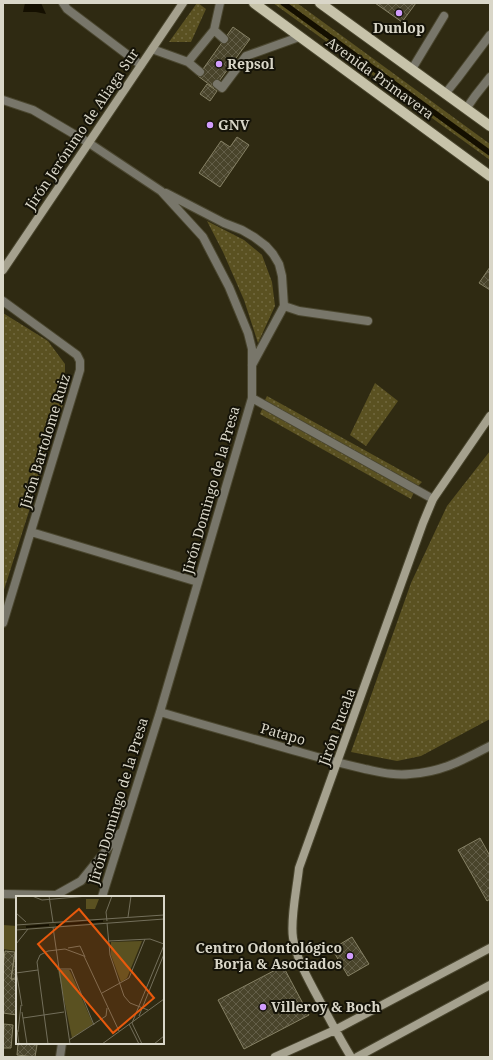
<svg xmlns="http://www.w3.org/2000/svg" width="493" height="1060" viewBox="0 0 493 1060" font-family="'Noto Serif',serif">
<defs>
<pattern id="grass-dots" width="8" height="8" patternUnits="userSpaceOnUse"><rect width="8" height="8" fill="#5a5121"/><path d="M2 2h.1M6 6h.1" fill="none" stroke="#716940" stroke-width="1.8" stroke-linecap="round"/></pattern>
<pattern id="building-cross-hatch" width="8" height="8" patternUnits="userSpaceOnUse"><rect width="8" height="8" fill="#49442b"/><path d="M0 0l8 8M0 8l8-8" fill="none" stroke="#635e48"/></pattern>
</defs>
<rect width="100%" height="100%" fill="#2f2a12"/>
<path fill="url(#grass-dots)" d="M197,3H198L206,9L191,42H169Z
M273,3H297L490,144V160Z
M207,221L244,240L262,255L272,282L275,306L258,343L244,300L223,252Z
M3,313L48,341L65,364V398L3,593Z
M375,383L398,401L366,446L350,435Z
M267,396L422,482L416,488L264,402Z
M263,407L414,492L411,499L260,414Z
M490,451V719L421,756L397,761L351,752L411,583L447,506Z"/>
<path fill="#5a5121" d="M3,925L17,926V951L3,949Z"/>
<path fill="#140f00" d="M25,3H41L46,14L36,12H23Z"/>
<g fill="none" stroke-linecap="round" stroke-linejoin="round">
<path stroke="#140f00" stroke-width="5.5" d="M283,3L490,153"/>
</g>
<path fill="url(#building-cross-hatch)" stroke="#868165" d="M375,3H416L402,22Z
M233,27L250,39L214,88L198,76Z
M207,84L217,91L210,101L200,94Z
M237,137L249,145L220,187L199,173L221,141L230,147Z
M490,267V290L479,283Z
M480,838L490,856V899L487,901L458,850Z
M352,937L369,964L348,976L332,949Z
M5,951L15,952L11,979H17V1015L3,1013V966Z
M15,952H17V979H11Z
M283,966L309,1015L244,1049L218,1000Z
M4,1024L13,1025L11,1048H3Z
M18,1043L37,1045L35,1057L17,1055Z"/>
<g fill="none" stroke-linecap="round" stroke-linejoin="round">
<g stroke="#4a462f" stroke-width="10">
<path id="lane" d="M63,3L67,9L141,65
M214,30L224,39
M152,49L188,62L200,72
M188,62L214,30L220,3
M412,69L444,16
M217,84L222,88L246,56L299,37
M445,94L457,79L490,35
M466,109L475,96L490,77
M284,306L299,311L368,321"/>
</g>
<g stroke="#4a462f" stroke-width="10">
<path id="street" d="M3,100L33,110L89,143L161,191L203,237L229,287L248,333L252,349V398L160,712L102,897
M166,193L224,223L242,230L254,237L266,246L273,254L279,264L282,276L284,306L252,365
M3,301L77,355L80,361V370L3,623
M252,398L433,499
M31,532L198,582
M160,712C207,726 255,739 303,753C324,759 344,764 365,769C380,772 395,776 410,774C442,772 463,760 490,746
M3,894L56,895L59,897
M56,895L81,881L120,833
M60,1057L62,1043"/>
</g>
<g stroke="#4a462f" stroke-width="10">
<path id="secondary" d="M3,270L183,3
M275,1057L335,1030L490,948
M351,1057C338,1036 327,1014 315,992C306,975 296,957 293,938C290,919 297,888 299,868L423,523L433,499L490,416
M357,1057L490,985"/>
</g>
<g stroke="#4a462f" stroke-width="12">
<path id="primary" d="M254,3L490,176
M320,3L490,126"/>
</g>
<use href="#lane" stroke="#78766a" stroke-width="8"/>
<use href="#street" stroke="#78766a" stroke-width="8"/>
<use href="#secondary" stroke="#a5a18e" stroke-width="8"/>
<use href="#primary" stroke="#c7c3aa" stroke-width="10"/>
</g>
<g fill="#d29dfd" stroke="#151308" stroke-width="1.5">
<circle cx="399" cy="13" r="4"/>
<circle cx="219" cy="64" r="4"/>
<circle cx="210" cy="125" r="4"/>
<circle cx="350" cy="956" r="4"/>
<circle cx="263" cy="1007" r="4"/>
</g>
<g text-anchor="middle" stroke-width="4" stroke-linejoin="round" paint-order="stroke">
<g font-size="14" font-weight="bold" fill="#d9d6c8" stroke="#151308" text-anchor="start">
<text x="399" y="33" text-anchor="middle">Dunlop</text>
<text x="227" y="69">Repsol</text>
<text x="218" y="130">GNV</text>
<text x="342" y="953" text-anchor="end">Centro Odontológico<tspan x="342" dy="16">Borja &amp; Asociados</tspan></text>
<text x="271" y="1012">Villeroy &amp; Boch</text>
</g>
<g font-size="14" fill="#d9d6c8" stroke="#151308">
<text transform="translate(380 78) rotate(36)" y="5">Avenida Primavera</text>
<text transform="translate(82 129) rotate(-56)" y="5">Jirón Jerónimo de Aliaga Sur</text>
<text transform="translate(45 441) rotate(-73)" y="5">Jirón Bartolome Ruiz</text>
<text transform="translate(211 490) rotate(-74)" y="5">Jirón Domingo de la Presa</text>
<text transform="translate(337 727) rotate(-70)" y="5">Jirón Pucala</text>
<text transform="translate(283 734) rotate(16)" y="5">Patapo</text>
<text transform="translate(118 801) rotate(-73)" y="5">Jirón Domingo de la Presa</text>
</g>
</g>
<g transform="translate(16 896)">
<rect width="148" height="148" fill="#2f2a12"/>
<path d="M70,3H83L79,13H70ZM126,45L111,82L105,86L95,59V46ZM42,74H53L55,77L77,128L56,142Z" fill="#5a5121"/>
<path fill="none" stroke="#140f00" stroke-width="2" d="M40,29L87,25M10,31L33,29"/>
<path fill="none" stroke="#736f5b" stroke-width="1" d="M16,0L26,4L72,0M33,0L37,26M116,0H141M0,17L10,26M112,21L115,0M91,25L90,16L96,0M91,27L94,59L108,100L114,107L132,114M0,29L148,19M37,31L54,148M0,34L148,23M92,45L134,43L148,48M0,48L12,33M52,52L64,50L69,61M41,73H55L78,129M0,74L6,110M0,77L22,74M86,97L113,82L129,43M6,116L11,148M123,120L148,58M7,122L48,116M116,127L126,148M116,127L148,49M113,128L123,148M1,134L3,148M2,136L5,109M53,144L90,120L91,112M32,148L21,66L24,59L32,55L49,53L68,60L103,135M86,148L148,103M138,148L148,140"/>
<path fill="#e8590c" fill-opacity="0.15" stroke="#e8590c" stroke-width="2" d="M63,13L138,102L97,137L22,48Z"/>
<rect width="148" height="148" fill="none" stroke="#d9d6c8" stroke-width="2"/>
</g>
<rect width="493" height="1060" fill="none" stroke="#d9d6c8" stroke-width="8"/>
</svg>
